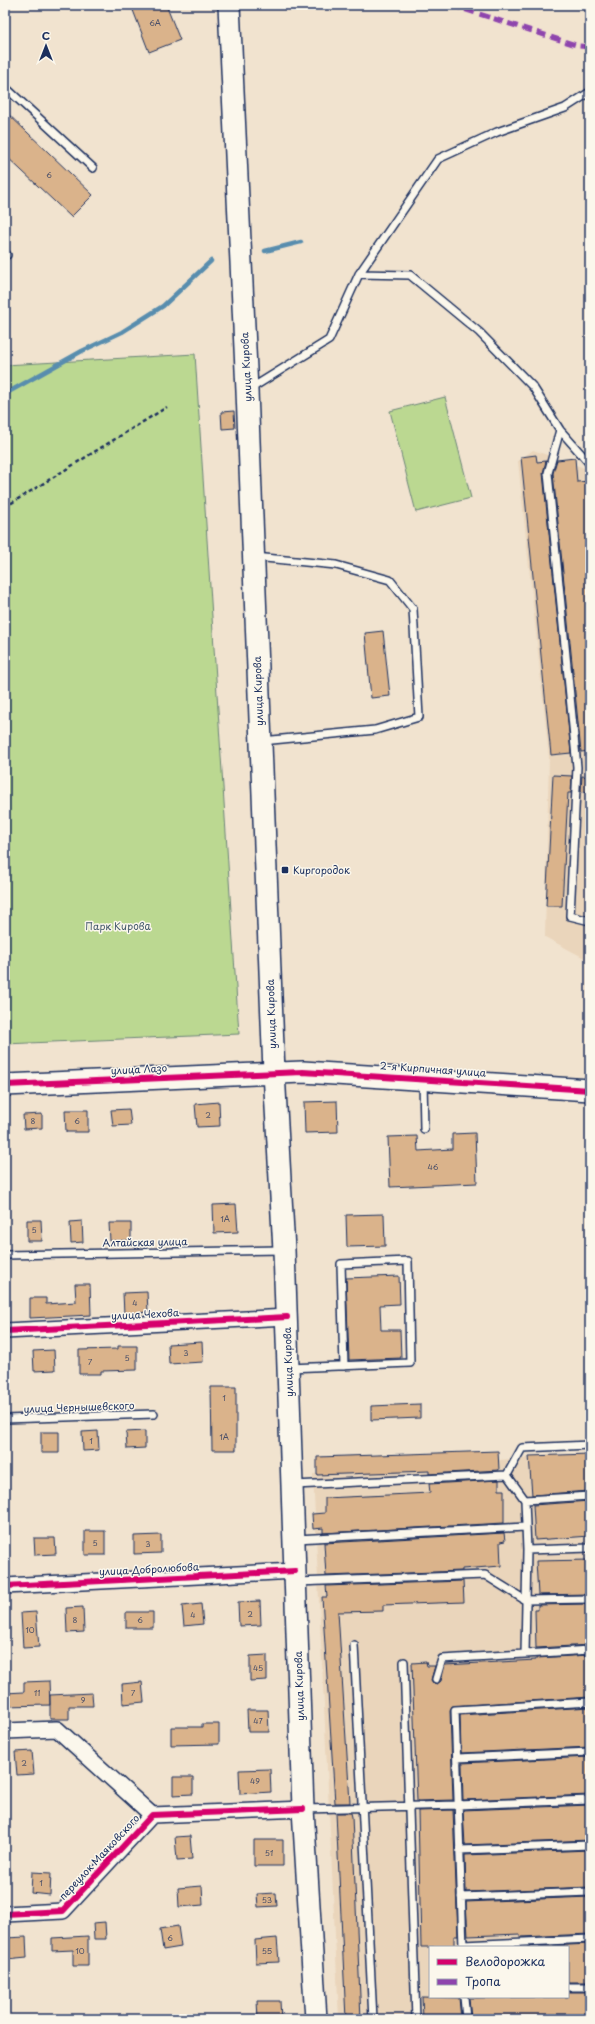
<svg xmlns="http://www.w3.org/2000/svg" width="595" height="2024" viewBox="0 0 595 2024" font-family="'Playpen Sans',sans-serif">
<rect width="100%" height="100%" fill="#f1e3cf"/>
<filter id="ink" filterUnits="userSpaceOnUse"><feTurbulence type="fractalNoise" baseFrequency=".025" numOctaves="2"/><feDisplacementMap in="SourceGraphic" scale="8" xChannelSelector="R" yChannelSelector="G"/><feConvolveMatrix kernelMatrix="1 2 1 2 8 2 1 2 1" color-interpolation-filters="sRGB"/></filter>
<g filter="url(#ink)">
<path fill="#ead5bb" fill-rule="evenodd" d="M533,450L590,470V961L545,937L549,757L518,461Z
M590,1453V2019H339L313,1474ZM430,1947H568V1997H430Z"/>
<path fill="#bbd891" stroke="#6b8478" d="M195,354L239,1034L5,1044V365Z
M445,397L471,498L416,512L390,411Z"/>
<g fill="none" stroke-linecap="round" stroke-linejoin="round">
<path stroke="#598dae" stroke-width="4.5" d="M265,251L301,242
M5,394L82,351L122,332L163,306L211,261"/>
</g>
<path fill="#dab38b" stroke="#1b2f5e" d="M131,5H166L180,40L149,52Z
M5,111L93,195L71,217L5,155Z
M234,411L235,428L222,429L221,412Z
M536,455L537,462L546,461L543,473L571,753L551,755L521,457Z
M575,458L577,482L590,481V751L581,752L553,473L557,460Z
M383,631L390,696L371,698L365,633Z
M553,775L572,776L571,793H568L562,906H546Z
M582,776L590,777V791L581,792Z
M337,1101L338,1132L305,1133L304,1102Z
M219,1102L220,1126L197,1127L195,1104Z
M129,1109L131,1125L113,1126L111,1110Z
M65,1110H88V1132H66Z
M42,1114V1128L24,1129L23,1115Z
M475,1133L477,1183L390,1187L388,1137L417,1136L418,1151L452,1149V1134Z
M236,1204L238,1232L214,1233L213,1205Z
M384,1214L385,1246L347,1247L346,1215Z
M27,1220H41L42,1241H27Z
M82,1221L83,1242L71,1243L70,1222Z
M109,1223H131V1240L110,1241Z
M399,1276L400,1304L380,1305L381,1330H400L401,1358L349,1360L346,1278Z
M75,1284H90L91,1315L30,1318V1298H46V1304L76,1302Z
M147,1292L148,1312L124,1314L123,1293Z
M202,1342L203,1362L169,1364L168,1344Z
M118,1346H137V1370L101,1371V1374H79V1350L118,1349Z
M54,1350L55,1370L34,1371L33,1351Z
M211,1387H236V1450H212Z
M420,1404V1418L371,1420V1406Z
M98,1431L99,1450L83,1451L82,1432Z
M145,1431V1448L127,1449L126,1432Z
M41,1432H59V1453H41Z
M498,1451L499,1470L429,1474V1471L317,1475V1457Z
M590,1454V1491L532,1495L529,1456Z
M499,1480V1490H504V1523L323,1533V1528L313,1529L312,1514L325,1513V1498L430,1493L429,1484Z
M590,1501V1536L535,1540L533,1505Z
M85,1531H105V1555H85Z
M504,1533L505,1541L500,1542L501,1566L462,1569V1571L326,1576L324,1543Z
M161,1535V1553L134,1554V1536Z
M34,1538H55L56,1554L35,1555Z
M590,1560V1594L538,1595L536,1561Z
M463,1581L464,1602L383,1605V1611L338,1612L350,1803H335L322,1597H327L326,1586Z
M260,1601L261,1625L239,1626L238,1602Z
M201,1604L203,1624L184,1626L182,1606Z
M590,1604V1645L536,1648L535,1610H538V1605Z
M83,1607L84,1632L67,1633L66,1608Z
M36,1612L39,1647L23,1648L21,1613Z
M126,1612H153V1628H126Z
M267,1655V1680L250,1681V1656Z
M590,1655V1697L452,1706L450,1710L453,1800L417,1801L412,1663L426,1662L427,1666H435L431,1680L433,1683L437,1684L441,1681L445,1665L536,1660V1658Z
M49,1681L50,1705L5,1706V1693L24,1692V1682Z
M142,1682L144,1702L123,1704L122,1684Z
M92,1693L93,1706H69V1719H50V1695Z
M590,1707V1747L461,1753L460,1715Z
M247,1710H268L269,1732H248Z
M202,1724H219V1744L171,1745V1727H202Z
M32,1751L34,1774L17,1775L15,1752Z
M590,1757V1795L463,1800L462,1763Z
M270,1769L271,1792L240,1794L239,1770Z
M173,1777H193V1794L173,1795Z
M590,1805V1840L465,1845L463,1810Z
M453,1810L458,1936H454V1947H421L418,1811Z
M336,1813H351L352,1817L361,2019H346Z
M190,1836L192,1859L177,1860L175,1837Z
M254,1840H283V1866H254Z
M590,1850V1887L466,1892L465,1855Z
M32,1872L51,1873L50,1895L31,1893Z
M202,1886L203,1905L179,1907L178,1888Z
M276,1893L277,1906L258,1907L257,1894Z
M590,1897V1934L520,1937V1934L468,1936L466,1902Z
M105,1922L106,1939H94L93,1923Z
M178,1926L181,1947L163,1950L160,1929Z
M88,1936V1966H73V1950L52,1951V1938Z
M26,1937L27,1958L6,1960L5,1938Z
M277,1938L279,1962L256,1963L255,1940Z
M590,1944V1982H568V1947H527Z
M568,1992H590V2019H471L469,1998L568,1997Z
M422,1997L459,1998L461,2019H423Z
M257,2001H280L281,2019H258Z"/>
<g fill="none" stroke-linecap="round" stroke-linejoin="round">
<g stroke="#1b2f5e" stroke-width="10">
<path id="lane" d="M5,87L93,168
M5,253L7,255
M359,274L410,275L479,332L533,387L560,430L590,464
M250,389L329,340L359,274L438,159L497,132L565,108L590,92
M560,430L548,473L577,767L570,916L590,921
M255,557L336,565L390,580L413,609L419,717L375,730L262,741
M423,1080L424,1129
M5,1255L283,1250
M289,1368L410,1363L408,1261L341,1264L344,1366
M5,1419L154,1414
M507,1475L522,1448L590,1445
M294,1485L507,1475L525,1500L527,1550L525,1654L442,1659L436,1679
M525,1500L590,1496
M296,1539L525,1527
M527,1550L590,1548
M297,1582L485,1575L525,1600L590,1599
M354,1645L373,2019
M525,1654L590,1650
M404,1662L416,2019
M457,1758L590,1752
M305,1809L458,1805L590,1800
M460,1850L590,1845
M461,1897L590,1892
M463,1945L590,1939
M463,1947L455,1710L590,1702
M568,1987H590
M464,1997L466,2019"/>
</g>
<g stroke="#1b2f5e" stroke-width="18">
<path id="street" d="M5,1331L287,1317
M5,1586L295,1571
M5,1731L57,1729L152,1815
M5,1914L63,1911L152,1815L303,1809"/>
</g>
<g stroke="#1b2f5e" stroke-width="24">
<path id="secondary" d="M229,5L247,391L274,1072L284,1250L303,1809L316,2019
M5,1085L303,1072L590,1090"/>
</g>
<path stroke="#1b2f5e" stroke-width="2.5" stroke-dasharray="4 3" stroke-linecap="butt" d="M5,507L167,407"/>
<use href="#lane" stroke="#fbf7ec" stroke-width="7"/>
<use href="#street" stroke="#fbf7ec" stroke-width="15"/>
<use href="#secondary" stroke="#fbf7ec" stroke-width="21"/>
<path stroke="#8e44ad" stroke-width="5" stroke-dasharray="10 5" stroke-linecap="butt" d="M451,5L579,46L590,47"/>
<g stroke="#fbf7ec" stroke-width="8">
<path id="cycleway" d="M5,1085L303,1072L590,1090
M5,1331L287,1317
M5,1586L295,1571
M5,1914L63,1911L152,1815L303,1809"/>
</g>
<use href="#cycleway" stroke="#d6006c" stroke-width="6"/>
</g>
</g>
<rect fill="#1b2f5e" stroke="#fbf7ec" stroke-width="1.5" x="281" y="866" width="8" height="8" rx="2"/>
<g text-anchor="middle" stroke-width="3" stroke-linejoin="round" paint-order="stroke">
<g font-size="8" fill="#4b5069">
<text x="155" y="26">6А</text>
<text x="49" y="178">6</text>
<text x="208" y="1118">2</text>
<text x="33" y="1124">8</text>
<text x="77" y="1124">6</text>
<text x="433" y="1170">46</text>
<text x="225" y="1222">1А</text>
<text x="34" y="1233">5</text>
<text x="135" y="1306">4</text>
<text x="186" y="1356">3</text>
<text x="127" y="1361">5</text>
<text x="90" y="1365">7</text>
<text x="224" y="1401">1</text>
<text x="224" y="1440">1А</text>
<text x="91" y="1444">1</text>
<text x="95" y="1546">5</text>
<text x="148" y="1547">3</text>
<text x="250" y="1617">2</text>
<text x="193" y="1618">4</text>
<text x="75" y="1623">8</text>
<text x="140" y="1623">6</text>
<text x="30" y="1633">10</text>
<text x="258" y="1671">45</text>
<text x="37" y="1696">11</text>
<text x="133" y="1696">7</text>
<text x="83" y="1703">9</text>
<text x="258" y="1724">47</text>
<text x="24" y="1766">2</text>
<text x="255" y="1784">49</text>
<text x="269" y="1856">51</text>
<text x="41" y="1886">1</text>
<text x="267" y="1903">53</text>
<text x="170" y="1941">6</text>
<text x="80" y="1954">10</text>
<text x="267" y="1954">55</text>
</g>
<g font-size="10" fill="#1b2f5e" stroke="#fbf7ec">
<text transform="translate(246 367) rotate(-93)" y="4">улица Кирова</text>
<text transform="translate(258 691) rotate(-92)" y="4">улица Кирова</text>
<text transform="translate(271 1014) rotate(-92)" y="4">улица Кирова</text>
<text transform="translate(139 1069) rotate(-3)" y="4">улица Лазо</text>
<text transform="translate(433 1069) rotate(4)" y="4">2-я Кирпичная улица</text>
<text transform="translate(145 1242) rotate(-1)" y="4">Алтайская улица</text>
<text transform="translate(145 1314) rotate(-3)" y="4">улица Чехова</text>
<text transform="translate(288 1362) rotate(-92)" y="4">улица Кирова</text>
<text transform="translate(79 1407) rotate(-2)" y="4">улица Чернышевского</text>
<text transform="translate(149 1569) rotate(-3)" y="4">улица Добролюбова</text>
<text transform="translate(299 1686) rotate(-92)" y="4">улица Кирова</text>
<text transform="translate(99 1857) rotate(-47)" y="4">переулок Маяковского</text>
</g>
<g font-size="10" fill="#1b2f5e" stroke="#fbf7ec" text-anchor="start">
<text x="293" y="874">Киргородок</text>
</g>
<g font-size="10" fill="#43596b" stroke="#fbf7ec">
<text x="118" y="930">Парк Кирова</text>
</g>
</g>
<rect width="595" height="2024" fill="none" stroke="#fbf7ec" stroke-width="20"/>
<rect x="10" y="10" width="575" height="2004" fill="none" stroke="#1b2f5e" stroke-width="1.5" filter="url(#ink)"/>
<rect x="429" y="1946" width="140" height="52" fill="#fbf7ec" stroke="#a1a7b3"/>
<rect x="437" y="1959" width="20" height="6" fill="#d6006c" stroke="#a1a7b3"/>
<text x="465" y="1966" font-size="12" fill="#1b2f5e">Велодорожка</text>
<rect x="437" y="1979" width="20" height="6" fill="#8e44ad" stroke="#a1a7b3"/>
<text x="465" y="1986" font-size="12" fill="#1b2f5e">Тропа</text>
<g transform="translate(46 46)" stroke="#fbf7ec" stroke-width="3" paint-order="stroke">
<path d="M0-3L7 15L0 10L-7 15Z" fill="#1b2f5e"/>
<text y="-6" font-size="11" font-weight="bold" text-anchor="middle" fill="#1b2f5e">С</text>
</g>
</svg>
